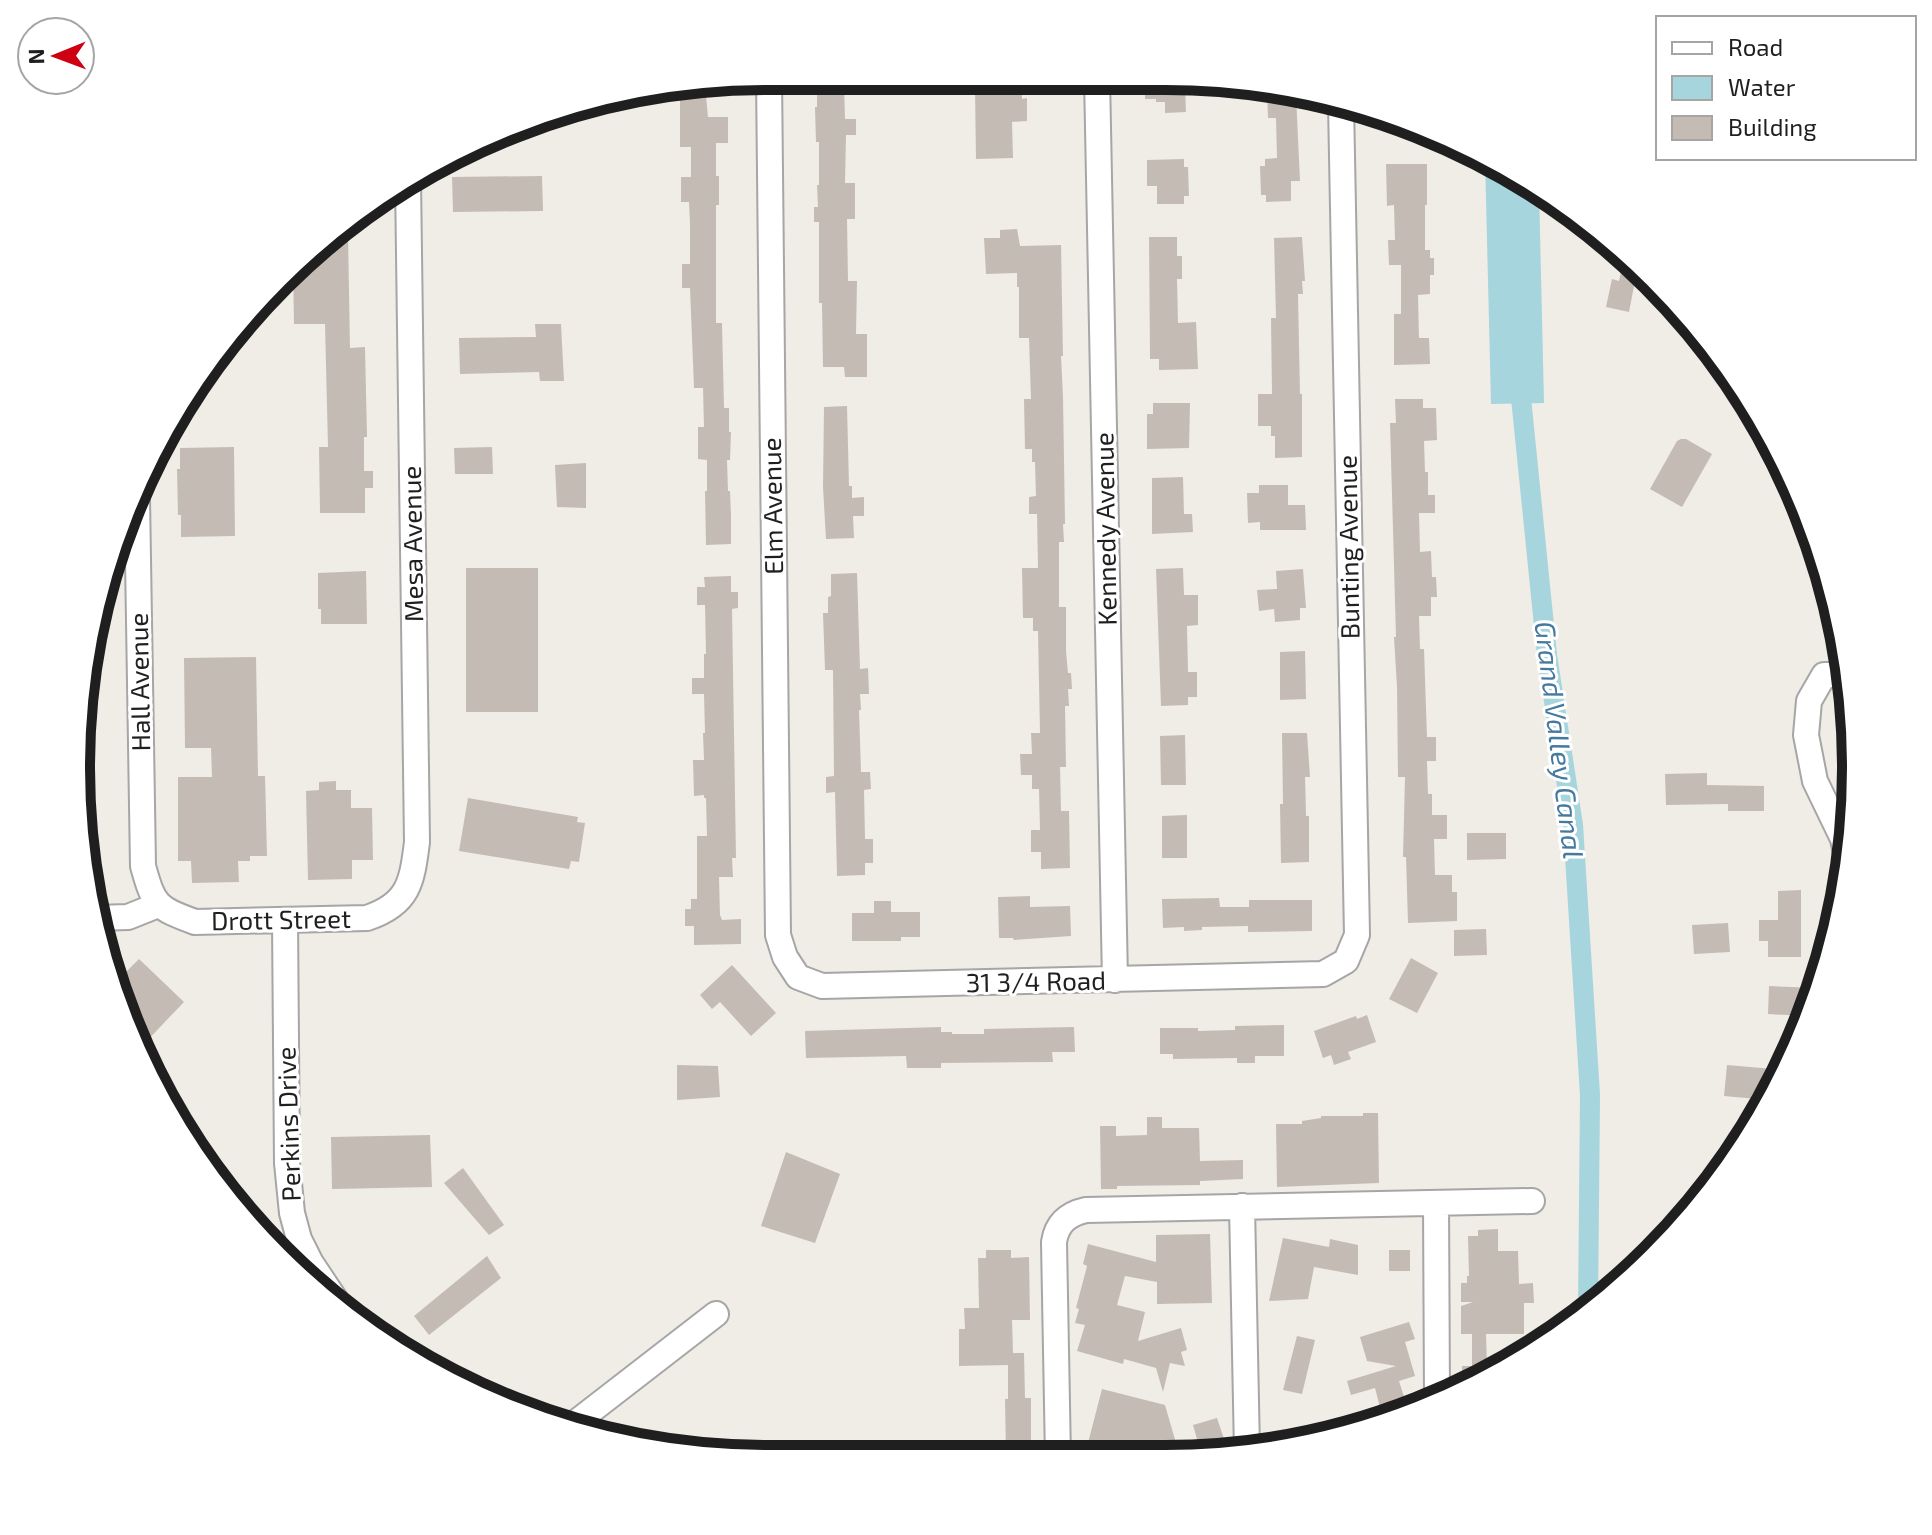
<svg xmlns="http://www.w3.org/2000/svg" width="1932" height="1535" viewBox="0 0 1932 1535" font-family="'Exo 2',sans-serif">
<rect width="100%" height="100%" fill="#f0ece6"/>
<path fill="#a6d5dd" d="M1485,157L1511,169L1539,189L1544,403L1491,404Z"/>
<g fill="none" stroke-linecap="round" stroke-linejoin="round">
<path stroke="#a6d5dd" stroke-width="20" d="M1519,378L1547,655L1573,825L1590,1095L1588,1311"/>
</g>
<path fill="#c5bbb5" d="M985,77H1021L1022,99L1027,98V121L1012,122L1013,158L976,159L975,89L976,85H983L982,80H985Z
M1182,78V88H1185L1186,112L1165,113V102H1156V99H1145V79Z
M817,83H844L845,119H856V135H846L845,183H855V219H847L848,281H857L856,334H867V377H845L844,367H823L822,303H819V222H814V207H818L817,185H819V142H816L815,107H817Z
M1267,89L1296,95L1300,181H1291V201L1266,202V195H1261L1260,166H1265V159L1277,158L1276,118H1268Z
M706,96L708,117H728V143H716V176H719V205H716V323H722L724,408H729V432H731L730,460H727L728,491H730L731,515V544L706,545L705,491H707V460L698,459V427H704L703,388H694L690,288H682V264H690V223L689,202H681V177H691V147H680V97Z
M1184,159V167H1188L1189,196H1184V204H1157V186H1147V160Z
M1386,164H1427V205H1425V250H1430V258H1434V275H1430V294L1418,295L1419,338H1429L1430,364L1394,365V314H1401V265H1389L1388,240H1395L1394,205L1387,206Z
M542,176L543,211L453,212L452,177Z
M1017,229L1020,246L1061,245L1063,356H1061L1063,397L1065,524H1063L1064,542H1059V607H1066V651L1068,673H1071L1072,689H1068L1069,706H1065L1066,767H1060L1061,811H1069L1070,868L1041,869V852H1031V830H1040L1039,789H1032V775H1021L1020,754H1032L1031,733H1040L1038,631H1033V618H1023L1022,568H1038L1037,514H1029V497L1036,496L1035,462H1032V449H1025L1024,399H1031L1029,338H1019V287H1017V273L986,274L984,238H1000V230Z
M337,234H348L350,348L365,347L367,437H364V471H373V488H365V513H320L319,447H328L325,324H294L293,267Z
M1149,237H1177V256H1182V279H1177L1178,323L1196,322L1198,369L1159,370V359H1150Z
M1302,237L1305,281H1302L1303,294H1298L1300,394H1302V457L1275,458V436H1271V426H1258V394H1272L1271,318H1276L1274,238Z
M1625,253L1655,290L1634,286L1629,312L1606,307L1612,279L1619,281Z
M535,324H561L564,381H540L539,372L460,374L459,338L536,337Z
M1395,399H1423V408H1436L1437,440L1424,441L1425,472H1428V495H1435V513H1419L1420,552L1431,551L1432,577H1436L1437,597H1431V616H1419L1420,649H1424L1427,737H1436V761H1427L1428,794H1432V815H1447V839H1434L1435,875H1452V892H1457V921L1408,923L1406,857H1403L1405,777H1398L1397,687L1394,637H1396L1390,423H1396Z
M1153,403H1190L1189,448L1147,449V414H1153Z
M847,406L849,486H852V498L864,497V516H853L854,538L826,539L823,487L824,407Z
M1681,439H1686L1712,454L1682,507L1650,489L1677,441Z
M234,447L235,536L181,537V515H178L177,469H180V448Z
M492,447L493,474H455L454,448Z
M586,463V508L557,507L555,465Z
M1183,477L1184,514H1192L1193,532L1152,534V478Z
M1259,485H1288V505H1305L1306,530H1260V522L1248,523L1247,493H1259Z
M466,568H538V712H466Z
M1183,568L1184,595H1198V625L1187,626L1188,672H1197V697H1188V705L1161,706L1156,569Z
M1303,569L1306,608H1300V620L1275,622L1274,609L1259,611L1257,590L1277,589L1276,571Z
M366,571L367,624H321V609H318V573Z
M857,573L860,669L868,668L869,694H860L861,710H859L861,772H870L871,789L864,790L865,839H873V863H865V875L837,876L835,792L826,793V777L834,776L833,670H825L823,613H828V597L831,596V574Z
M731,576V592H738V608L732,609L736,858H732L733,877H719L720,915L722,920L741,919V944L694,945V926H685V909H691V899H697V836H707L706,798H704V795L694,796L693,760H704L703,733H705L704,694H692V678H704V654H706L705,605H697V587H705L704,577Z
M1305,651L1306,699L1280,700V652Z
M256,657L258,776H265L267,856H250V861H238L239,882L192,883L191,861H178V777H212L211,748H185L184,658Z
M1282,733H1307L1310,777H1305L1306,816H1309V862L1281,863L1280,804H1283Z
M1185,735L1186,785H1161L1160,736Z
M1707,773V785L1764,786V811H1728V804L1666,805L1665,774Z
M336,781V790H351V808H372L373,860H352V879L308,880L306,791L319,790V782Z
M468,798L578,817L577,822L585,823L579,862L571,861L569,869L459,851Z
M1187,815V858H1162V816Z
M1467,833H1506V859L1467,860Z
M1801,890V957H1768V941H1759V920H1778V891Z
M1030,896V907L1070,906L1071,936L1014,940L1013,938H999L998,897Z
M1219,898L1220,907H1249V900H1312V931L1248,932V926L1202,927V930L1184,931V927L1163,928L1162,899Z
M874,901H891V912H920V937H901V941H852V913H874Z
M1728,923L1730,952L1694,954L1692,925Z
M1486,929L1487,955L1454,956V930Z
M1411,958L1438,973L1417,1013L1389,999Z
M139,959L184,1002L141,1047L115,983Z
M732,965L776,1013L751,1036L720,1002L712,1009L700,995Z
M1769,986L1817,988L1806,1016L1768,1014Z
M1367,1015L1376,1042L1348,1052L1351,1059L1334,1065L1331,1055L1323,1058L1314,1031L1356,1016L1357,1019Z
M1284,1025V1056H1255V1063H1237V1058L1173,1059V1054H1160V1028H1198V1031L1235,1030V1026Z
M941,1027V1032H952V1034H984V1029L1074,1027L1075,1052H1052L1053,1062L941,1063V1068H907L906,1056L806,1058L805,1031Z
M677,1065L718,1066L720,1097L677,1100Z
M1727,1065L1773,1069L1770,1096L1768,1100L1724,1096Z
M1363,1113H1378L1379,1183L1277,1187L1276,1124H1302V1121L1321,1118V1116H1363Z
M1147,1117H1162V1128H1199L1200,1161L1243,1160V1179L1200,1181V1185L1117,1186V1189H1101L1100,1126H1116V1136L1147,1135Z
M430,1135L432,1187L332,1189L331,1137Z
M786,1152L840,1174L815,1243L761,1226Z
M463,1168L504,1225L489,1235L444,1183Z
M1498,1229V1251H1518L1519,1284L1533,1283L1534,1303H1524V1334H1486L1487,1367H1509L1472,1382L1462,1381V1366H1472V1334H1461V1306L1473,1302H1461V1283H1467V1276H1469L1468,1236H1478V1230Z
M1210,1234L1212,1303L1157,1304V1282L1125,1276L1117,1305L1145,1312L1138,1341L1181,1328L1187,1350L1181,1352L1185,1366L1170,1363L1163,1392L1156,1368L1124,1359L1123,1364L1077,1351L1085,1325L1075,1323L1079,1309L1076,1308L1087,1266L1083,1264L1088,1244L1156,1262V1235Z
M1283,1238L1329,1247L1330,1239L1358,1245V1275L1314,1267L1308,1299L1269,1301Z
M986,1250H1011V1258L1029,1257L1030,1320H1012L1013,1353H1024L1025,1398H1031V1455H1027V1458H1009V1455H1006L1005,1399H1008V1365L959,1366V1329H965L964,1308H979L978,1258H986Z
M1389,1250H1410V1271H1389Z
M487,1256L501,1278L429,1335L414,1316Z
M1409,1322L1415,1339L1405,1342L1415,1376L1399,1381L1408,1409L1383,1419L1375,1388L1351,1395L1347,1381L1396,1366L1367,1361L1360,1337Z
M1297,1336L1315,1340L1302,1394L1283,1390Z
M1102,1389L1165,1405L1176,1443L1160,1447L1162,1458H1144L1088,1443Z
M1217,1418L1224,1439L1199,1446L1193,1425Z"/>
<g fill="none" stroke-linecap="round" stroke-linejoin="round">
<g stroke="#a6a6a6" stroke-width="28">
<path id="minor" d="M769,76L778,935L785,957L798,977L822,986L1323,974L1346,961L1357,935L1341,104
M1097,77L1115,980
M137,498L143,866C154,906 157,908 195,922L367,918C409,904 412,882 417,842L408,180
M1847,858L1843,839L1815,781L1806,735L1809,701L1824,675H1849
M96,918L128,917L158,905
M285,920L287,1163L292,1213L299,1239L311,1263L345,1314
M1436,1203L1437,1397
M1242,1206L1247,1451
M570,1427L716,1314
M1058,1458L1054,1242C1057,1223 1068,1214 1086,1210L1532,1201"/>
</g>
<use href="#minor" stroke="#fff" stroke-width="24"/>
</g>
<g text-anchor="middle" stroke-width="6" stroke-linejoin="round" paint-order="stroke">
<g font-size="26" fill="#1f1f1f" stroke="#fff">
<text transform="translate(773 506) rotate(-91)" y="9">Elm Avenue</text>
<text transform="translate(1106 529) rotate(-91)" y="9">Kennedy Avenue</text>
<text transform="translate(413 544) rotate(-91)" y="9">Mesa Avenue</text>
<text transform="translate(1349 547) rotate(-91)" y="9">Bunting Avenue</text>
<text transform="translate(140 682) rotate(-91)" y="9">Hall Avenue</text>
<text transform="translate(281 920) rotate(-1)" y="9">Drott Street</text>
<text transform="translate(1036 982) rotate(-1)" y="9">31 3/4 Road</text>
<text transform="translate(289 1124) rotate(-92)" y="9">Perkins Drive</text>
</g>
<g font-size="28" font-style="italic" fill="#46799f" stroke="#fff">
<text transform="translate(1559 740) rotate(83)" y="10">Grand Valley Canal</text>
</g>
</g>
<path d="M0 0H1932V1535H0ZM767 90H1165A677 677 0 0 1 1842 767V768A677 677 0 0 1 1165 1445H767A677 677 0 0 1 90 768V767A677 677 0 0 1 767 90Z" fill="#fff" fill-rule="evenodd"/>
<path fill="none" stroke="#1f1f1f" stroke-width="10" d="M767 90H1165A677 677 0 0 1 1842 767V768A677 677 0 0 1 1165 1445H767A677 677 0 0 1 90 768V767A677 677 0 0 1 767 90Z"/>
<rect x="1656" y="16" width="260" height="144" fill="#ffffff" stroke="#a5a5a5" stroke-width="2"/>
<rect x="1672" y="42" width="40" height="12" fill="#ffffff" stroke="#a5a5a5" stroke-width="2"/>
<text x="1728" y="56" font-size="24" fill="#1f1f1f">Road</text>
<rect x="1672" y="76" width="40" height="24" fill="#a6d5dd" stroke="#a5a5a5" stroke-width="2"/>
<text x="1728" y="96" font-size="24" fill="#1f1f1f">Water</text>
<rect x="1672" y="116" width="40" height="24" fill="#c5bbb5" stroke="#a5a5a5" stroke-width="2"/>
<text x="1728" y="136" font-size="24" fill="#1f1f1f">Building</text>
<g transform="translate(56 56) rotate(269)"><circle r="38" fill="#ffffff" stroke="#a5a5a5" stroke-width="2"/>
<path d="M0-6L14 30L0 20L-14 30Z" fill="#cd0112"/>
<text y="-12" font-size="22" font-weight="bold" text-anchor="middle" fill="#1f1f1f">N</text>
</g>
</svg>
